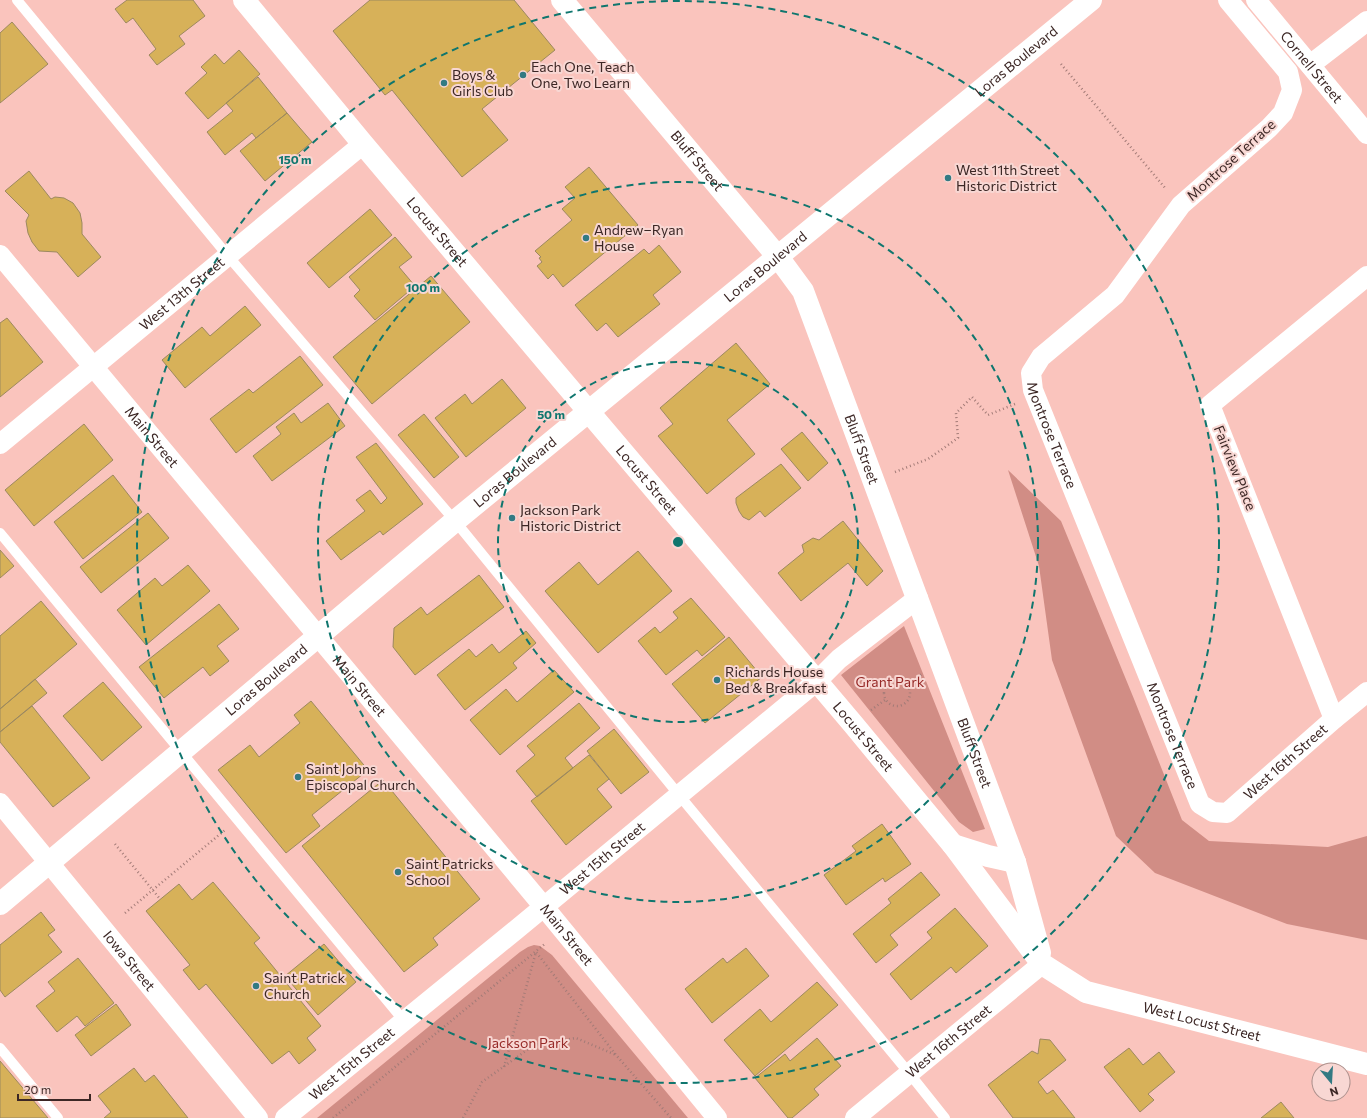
<svg xmlns="http://www.w3.org/2000/svg" width="1367" height="1118" viewBox="0 0 1367 1118" font-family="Commissioner,sans-serif">
<rect width="100%" height="100%" fill="#fac4bd"/>
<path fill="#d18d85" d="M1008,470L1061,521L1134,699L1182,820L1209,841L1328,847L1367,836V940L1287,924L1155,873L1116,836L1052,660L1039,566Z
M904,626L985,829L973,832L959,822L841,675Z
M534,945L540,946L552,955L688,1118H317L520,952L528,947Z"/>
<path fill="#d7b159" stroke="#9c895f" d="M127,0H193L205,16L179,36L185,44L157,65L149,55L156,49L133,18L126,23L115,9Z
M370,0H514L555,50L482,109L508,140L462,177L392,90L385,95L333,31Z
M12,22L48,64L0,103V33Z
M239,50L260,74L208,119L185,93L207,73L201,67L215,54L224,64Z
M258,77L287,113L256,138L252,133L225,155L207,132L233,111L226,103Z
M287,113L312,142L265,181L240,151Z
M589,167L638,225L563,287L553,274L548,279L537,266L542,262L539,258L541,257L535,251L572,220L562,209L575,198L565,187Z
M29,171L51,199L55,197L64,198L73,203L80,213L82,223V234L101,257L78,277L57,252L39,251L32,242L28,233L26,221L29,215L5,191Z
M370,209L392,235L329,288L307,263Z
M395,237L412,257L399,267L415,286L375,320L354,296L360,290L349,277Z
M659,245L681,272L653,295L660,304L618,337L606,323L597,331L575,305L644,249L649,254Z
M431,276L470,322L372,404L333,357Z
M245,306L261,325L185,388L162,360L202,327L210,336Z
M7,318L43,362L0,397V323Z
M736,343L770,384L727,420L755,454L707,494L658,436L673,424L660,408Z
M300,356L323,385L236,453L210,419L249,389L253,393Z
M502,379L526,408L466,457L435,418L465,394L472,404Z
M328,403L345,426L272,481L253,456L281,434L276,427L294,413L301,423Z
M424,414L459,457L434,478L398,435Z
M84,424L113,460L34,526L5,490Z
M802,432L828,463L808,481L781,449Z
M376,443L423,504L383,535L380,531L341,560L326,541L365,511L356,500L370,490L381,504L387,498L356,457Z
M781,464L801,488L765,517L760,511L749,520L743,517L739,511L736,503V498Z
M113,475L142,512L83,559L54,522Z
M148,513L169,538L101,593L80,567Z
M843,521L883,571L867,586L848,563L801,601L778,573L804,552L802,545L813,538L819,540Z
M0,550L14,566L0,578Z
M638,551L672,591L598,653L545,591L579,562L598,585Z
M188,565L210,591L146,645L117,610L155,578L162,586Z
M479,575L504,607L415,675L393,647L394,628L421,607L427,615Z
M691,598L725,637L702,656L697,650L666,675L638,641L655,627L660,633L678,618L673,612Z
M41,601L77,644L0,709V636Z
M219,604L239,629L217,646L229,661L210,676L203,667L164,698L139,667Z
M526,631L536,643L513,663L517,668L465,710L437,675L469,649L476,657L492,644L499,653Z
M729,637L762,677L705,723L672,684Z
M554,670L574,692L500,755L470,720L506,689L517,702Z
M35,679L47,693L0,732V709Z
M103,682L142,727L102,761L63,716Z
M311,701L368,770L312,815L320,826L286,853L218,770L250,745L259,757L300,723L294,715Z
M579,703L600,728L565,758L573,768L537,797L516,771L535,755L527,746Z
M32,706L90,778L53,807L0,742V732Z
M614,729L649,772L621,794L587,751Z
M589,755L609,779L597,789L612,807L566,845L531,801Z
M383,780L480,899L433,938L438,945L404,972L302,846Z
M882,824L911,864L885,882L883,878L846,905L824,875L856,851L852,846Z
M921,872L940,895L890,935L898,945L876,963L853,934L891,903L888,899Z
M213,882L260,938L254,943L321,1026L307,1038L316,1050L299,1064L289,1051L272,1064L206,984L199,990L183,970L190,965L146,911L179,884L192,900Z
M955,908L988,946L956,973L951,967L911,1000L890,974L932,938L927,932Z
M41,912L55,930L48,935L62,952L5,997L0,990V945Z
M324,944L356,982L318,1015L285,976Z
M746,948L769,976L712,1023L685,989L723,958L727,963Z
M78,958L114,1003L85,1026L77,1016L57,1032L36,1006L55,991L48,982Z
M817,982L838,1005L755,1076L724,1040L760,1009L771,1022Z
M116,1004L131,1025L91,1056L75,1035Z
M817,1038L841,1066L814,1089L819,1095L792,1118H788L755,1078L785,1054L790,1061Z
M1040,1039L1050,1040L1066,1060L1038,1082L1047,1094L1053,1090L1075,1118H1013L988,1085L1032,1051L1038,1054Z
M1129,1048L1143,1065L1159,1052L1175,1072L1148,1094L1154,1100L1140,1112L1104,1067Z
M0,1061L48,1118H0Z
M134,1068L145,1082L154,1075L188,1118H104L111,1112L98,1096Z
M1281,1102L1294,1118H1261Z"/>
<g fill="none" stroke-linecap="round" stroke-linejoin="round">
<path stroke="#a27b77" stroke-width="2.5" stroke-dasharray="1 3" stroke-linecap="butt" d="M1061,64L1166,189
M895,472L928,459L958,438L956,413L972,397L988,415L1015,404
M884 693a13 13 0 1 1 26 0a13 13 0 1 1-26 0Z
M907,684L922,674
M871,710L885,700
M115,844L160,899
M125,913L225,830
M504,1067L536,952L616,1055L671,1118
M333,1118L546,943
M463,1118L482,1082L534,1045L576,1038L616,1055"/>
<path stroke="#fff" stroke-width="10" d="M17,0L228,256L455,521L679,795L909,1073L945,1118
M0,533L404,1021
M0,1048L58,1118"/>
<g stroke="#fff" stroke-width="20">
<path id="s1" d="M1228,0L1288,72L1292,90L1283,113L1269,128L1181,205L1115,295L1041,357L1031,373L1033,390L1200,804L1213,812L1227,813L1334,719L1367,692"/>
<path id="s2" d="M1256,0L1367,134"/>
<path d="M1310,65L1367,21"/>
<path id="s3" d="M0,255L544,907L717,1118"/>
<path id="s4" d="M0,444L363,144"/>
<path d="M1334,719L1210,405L1367,276"/>
<path id="s5" d="M0,803L258,1118"/>
<path id="s6" d="M285,1118L517,929L817,681L839,659L918,598"/>
<path id="s7" d="M855,1118L1042,964"/>
</g>
<g stroke="#fff" stroke-width="22">
<path id="s8" d="M778,257L803,291L1015,862L1040,953"/>
<path id="s9" d="M589,412L853,724L953,845L1042,964L1086,992L1367,1064"/>
<path d="M953,845L988,856L1015,862"/>
</g>
<g stroke="#fff" stroke-width="22">
<path id="s10" d="M244,0L363,144L589,412"/>
<path id="s11" d="M562,0L778,257"/>
<path id="s12" d="M0,904L455,521L1091,0"/>
</g>
</g>
<g fill="none" stroke="#0f766e" stroke-width="2" stroke-dasharray="7 5">
<circle cx="678" cy="542" r="180"/>
<circle cx="678" cy="542" r="360"/>
<circle cx="678" cy="542" r="541"/>
</g>
<g fill="#327a83" stroke="#f8d7d3" stroke-width="1.5">
<circle cx="523" cy="75" r="4"/>
<circle cx="444" cy="83" r="4"/>
<circle cx="948" cy="178" r="4"/>
<circle cx="586" cy="238" r="4"/>
<circle cx="512" cy="518" r="4"/>
<circle cx="717" cy="680" r="4"/>
<circle cx="298" cy="777" r="4"/>
<circle cx="398" cy="872" r="4"/>
<circle cx="256" cy="986" r="4"/>
</g>
<g text-anchor="middle" stroke-width="4" stroke-linejoin="round" paint-order="stroke">
<g font-size="14" fill="#3c2725" stroke="#f8d7d3">
<text dy="5" stroke="none"><textPath href="#s12" startOffset="1320">Loras Boulevard</textPath></text>
<text dy="5" stroke="none"><textPath href="#s2" startOffset="87">Cornell Street</textPath></text>
<text transform="translate(1231 160) rotate(-42)" y="5">Montrose Terrace</text>
<text dy="5" stroke="none"><textPath href="#s11" startOffset="210">Bluff Street</textPath></text>
<text dy="5" stroke="none"><textPath href="#s10" startOffset="302">Locust Street</textPath></text>
<text dy="5" stroke="none"><textPath href="#s12" startOffset="996">Loras Boulevard</textPath></text>
<text dy="5" stroke="none"><textPath href="#s4" startOffset="236">West 13th Street</textPath></text>
<text dy="5" stroke="none"><textPath href="#s1" startOffset="567">Montrose Terrace</textPath></text>
<text dy="5" stroke="none"><textPath href="#s3" startOffset="237">Main Street</textPath></text>
<text dy="5" stroke="none"><textPath href="#s8" startOffset="211">Bluff Street</textPath></text>
<text transform="translate(1235 468) rotate(68)" y="5">Fairview Place</text>
<text dy="5" stroke="none"><textPath href="#s12" startOffset="672">Loras Boulevard</textPath></text>
<text dy="5" stroke="none"><textPath href="#s9" startOffset="89">Locust Street</textPath></text>
<text dy="5" stroke="none"><textPath href="#s12" startOffset="348">Loras Boulevard</textPath></text>
<text dy="5" stroke="none"><textPath href="#s3" startOffset="561">Main Street</textPath></text>
<text dy="5" stroke="none"><textPath href="#s9" startOffset="425">Locust Street</textPath></text>
<text dy="5" stroke="none"><textPath href="#s1" startOffset="891">Montrose Terrace</textPath></text>
<text dy="5" stroke="none"><textPath href="#s8" startOffset="535">Bluff Street</textPath></text>
<text dy="5" stroke="none"><textPath href="#s1" startOffset="1072">West 16th Street</textPath></text>
<text dy="5" stroke="none"><textPath href="#s6" startOffset="410">West 15th Street</textPath></text>
<text dy="5" stroke="none"><textPath href="#s3" startOffset="885">Main Street</textPath></text>
<text dy="5" stroke="none"><textPath href="#s5" startOffset="204">Iowa Street</textPath></text>
<text dy="5" stroke="none"><textPath href="#s9" startOffset="886">West Locust Street</textPath></text>
<text dy="5" stroke="none"><textPath href="#s7" startOffset="121">West 16th Street</textPath></text>
<text dy="5" stroke="none"><textPath href="#s6" startOffset="86">West 15th Street</textPath></text>
</g>
<g font-size="14" fill="#3c2725" stroke="#f8d7d3" text-anchor="start">
<text x="531" y="72">Each One, Teach<tspan x="531" dy="16">One, Two Learn</tspan></text>
<text x="452" y="80">Boys &amp;<tspan x="452" dy="16">Girls Club</tspan></text>
<text x="956" y="175">West 11th Street<tspan x="956" dy="16">Historic District</tspan></text>
<text x="594" y="235">Andrew–Ryan<tspan x="594" dy="16">House</tspan></text>
<text x="520" y="515">Jackson Park<tspan x="520" dy="16">Historic District</tspan></text>
<text x="725" y="677">Richards House<tspan x="725" dy="16">Bed &amp; Breakfast</tspan></text>
<text x="306" y="774">Saint Johns<tspan x="306" dy="16">Episcopal Church</tspan></text>
<text x="406" y="869">Saint Patricks<tspan x="406" dy="16">School</tspan></text>
<text x="264" y="983">Saint Patrick<tspan x="264" dy="16">Church</tspan></text>
</g>
<g font-size="14" fill="#972a28" stroke="#f8d7d3">
<text x="890" y="687">Grant Park</text>
<text x="528" y="1048">Jackson Park</text>
</g>
</g>
<circle cx="678" cy="542" r="6" fill="#0f766e" stroke="#f8d7d3" stroke-width="2"/>
<g font-size="12" text-anchor="middle" font-weight="bold" fill="#0f766e" stroke="#f8d7d3" stroke-width="4" stroke-linejoin="round" paint-order="stroke">
<text x="295" y="164">150 m</text>
<text x="423" y="292">100 m</text>
<text x="551" y="419">50 m</text>
</g>
<g transform="translate(1331 1082) rotate(162)"><circle r="19" fill="#f8d7d3" stroke="#ad918d"/>
<path d="M0-3L7 15L0 10L-7 15Z" fill="#327a83"/>
<text y="-6" font-size="11" font-weight="bold" text-anchor="middle" fill="#3c2725">N</text>
</g>
<path d="M18 1094v6h72v-6" fill="none" stroke="#3c2725" stroke-width="2"/>
<text x="24" y="1094" font-size="12" fill="#3c2725" stroke="#f8d7d3" stroke-width="3" paint-order="stroke">20 m</text>
</svg>
